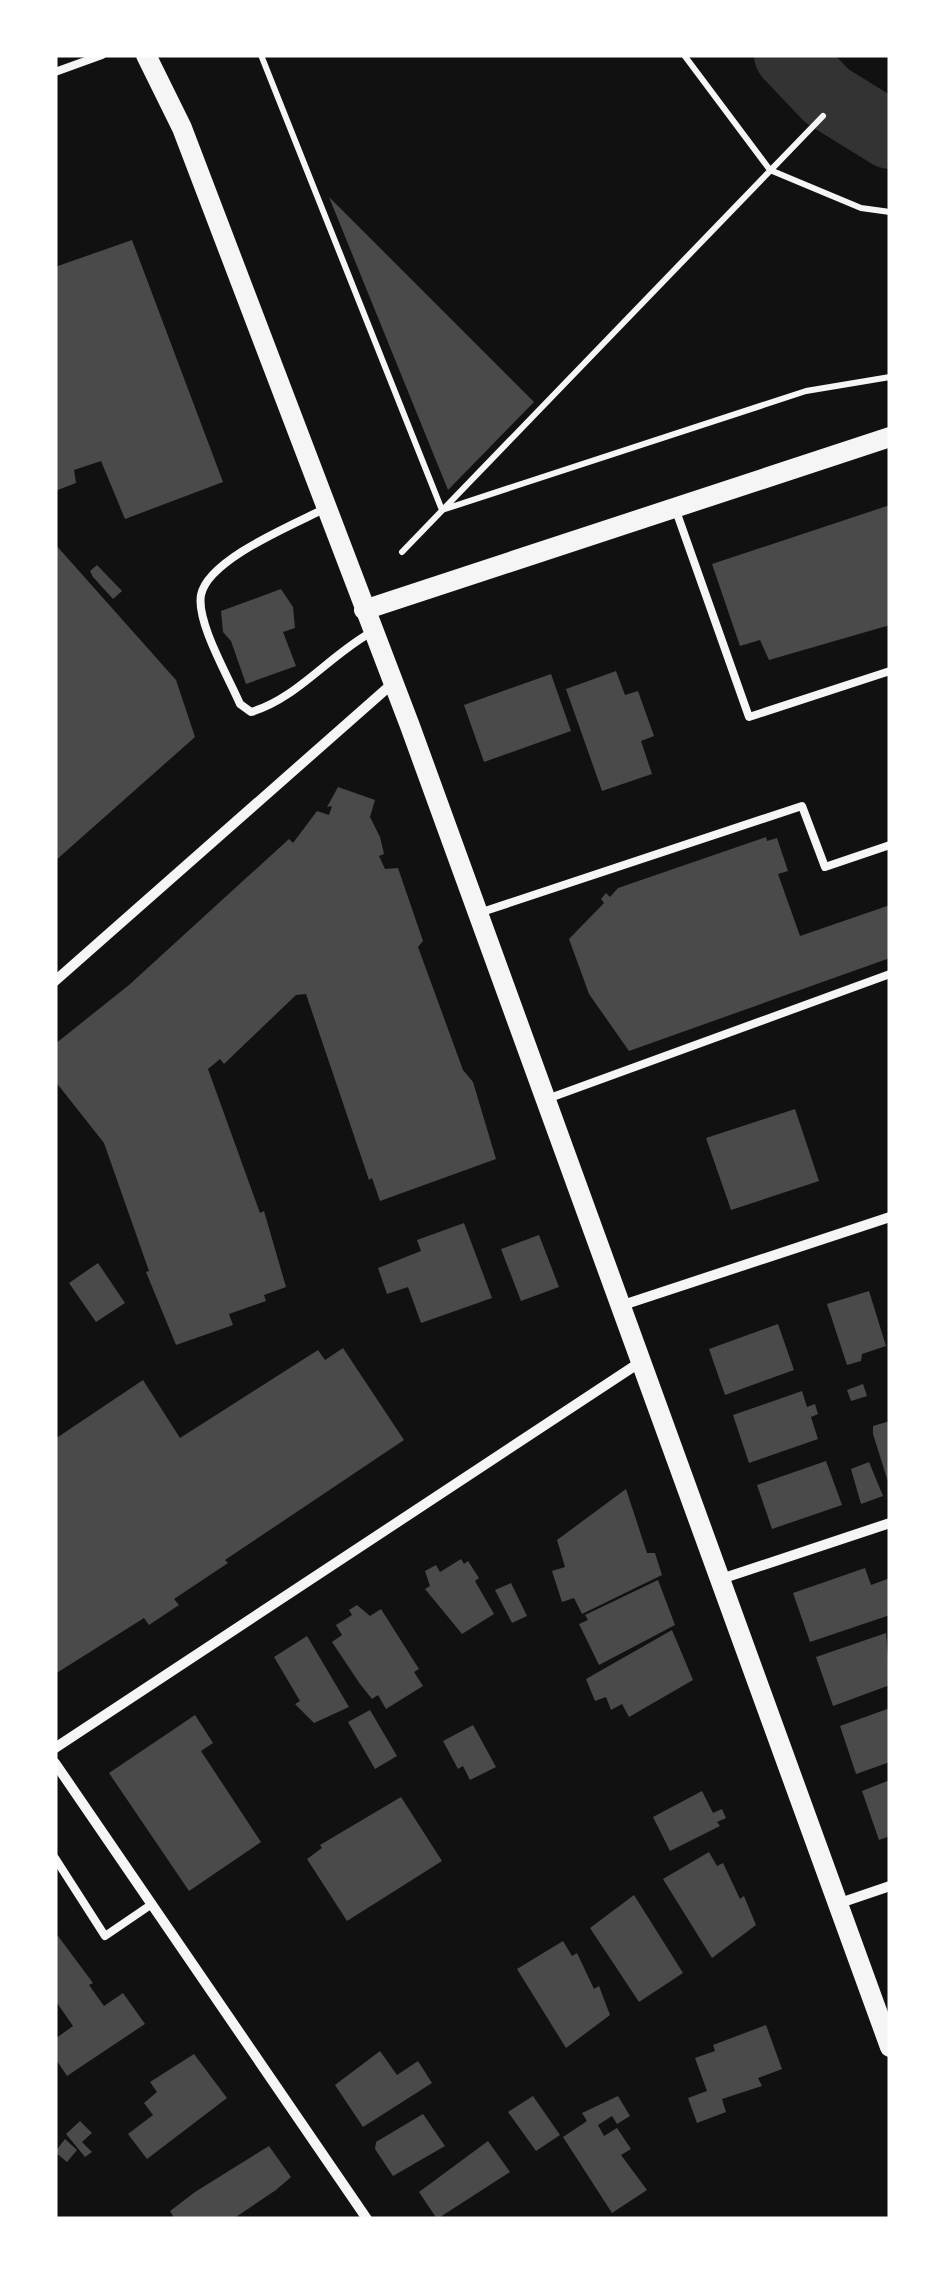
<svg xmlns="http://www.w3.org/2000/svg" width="945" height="2274" viewBox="0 0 945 2274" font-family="'Source Serif 4',serif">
<rect width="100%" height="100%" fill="#111"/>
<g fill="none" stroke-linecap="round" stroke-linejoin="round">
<path stroke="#333" stroke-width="68" d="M788,55L827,96L890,135"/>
</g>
<path fill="#4a4a4a" d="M329,197L534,402L448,490Z
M132,240L223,482L125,519L101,461L74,470L76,483L55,491V267Z
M890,505V625L769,660L760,640L740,646L712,564Z
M55,544L176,680L195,737L55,861Z
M97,565L122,591L113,599L93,577L90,571Z
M281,589L293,607L295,628L283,632L296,666L246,684L231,641L223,632L221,611Z
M616,671L625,695L638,691L654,736L641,741L652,774L602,791L566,689Z
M551,674L571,731L484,762L464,705Z
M338,787L375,800L370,817L380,837L384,854L379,856L385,869L398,868L423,941L418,947L463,1070L473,1082L496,1159L380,1201L372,1178L369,1180L306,994L296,995L224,1064L220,1059L208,1069L260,1213L264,1211L286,1287L264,1295L266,1301L229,1314L233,1325L176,1345L146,1272L149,1271L104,1143L55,1081V1044L129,985L289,839L293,843L317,811L329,815L332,806L327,807Z
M766,837L767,841L777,838L788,871L778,874L800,936L890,905V958L629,1051L589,994L569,939L604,903L601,899L606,893L610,897L618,888Z
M795,1109L819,1181L731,1210L706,1138Z
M464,1223L492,1298L421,1323L408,1287L387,1294L378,1268L421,1251L417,1240Z
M539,1235L559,1287L521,1301L501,1249Z
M98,1263L125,1303L96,1322L69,1283Z
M869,1291L886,1346L862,1354L861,1361L847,1365L827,1304Z
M778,1324L794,1370L725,1395L709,1349Z
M343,1348L404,1440L225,1560L228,1563L174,1599L179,1605L149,1625L144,1618L55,1674V1439L143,1380L180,1438L318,1350L325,1360Z
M863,1384L867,1396L851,1401L847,1390Z
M802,1391L807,1407L815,1404L818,1414L811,1417L818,1439L749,1463L733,1415Z
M890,1421V1485H889L873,1434V1426Z
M826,1461L842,1505L772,1529L757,1485Z
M869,1462L883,1496L861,1504L851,1469Z
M626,1489L647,1553H655L662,1575L582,1614L574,1598L562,1602L552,1571L565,1567L557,1540Z
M461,1559L464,1564L468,1561L479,1578L475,1581L494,1614L462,1634L425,1589L430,1586L425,1571L436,1565L440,1572Z
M865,1568L871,1585L890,1578V1615L810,1642L793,1593Z
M658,1580L675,1625L599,1665L579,1624L588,1620L585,1615Z
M511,1583L527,1616L512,1623L495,1590Z
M357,1605L370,1616L381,1609L419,1669L414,1672L423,1686L386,1709L378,1695L372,1699L360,1684L332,1642L342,1635L336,1625L352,1615L349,1610Z
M672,1630L693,1680L629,1717L622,1704L611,1710L606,1697L595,1701L586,1679Z
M886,1633L890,1685L833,1706L816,1657Z
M307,1636L349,1707L314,1723L295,1704L300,1701L274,1657Z
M890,1708V1762L856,1774L840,1726Z
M370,1710L397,1756L375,1769L348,1722Z
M195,1715L213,1743L201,1751L261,1842L189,1891L109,1773Z
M473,1725L496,1767L470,1780L463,1766L458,1769L443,1741Z
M890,1780V1836L879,1840L862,1791Z
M702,1791L713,1813L722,1809L726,1818L717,1822L720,1826L670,1851L653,1817Z
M401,1797L442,1861L347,1921L307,1859L322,1848L320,1845Z
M709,1852L717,1866L723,1863L740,1899L744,1896L756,1925L712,1958L663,1879Z
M634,1895L683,1973L639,2002L590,1928Z
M55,1932L93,1983L89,1985L104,2006L123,1993L145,2024L67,2076L55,2058V2039L73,2026L55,2000Z
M563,1941L572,1956L577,1953L594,1989L599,1986L610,2015L566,2048L517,1969Z
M766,2025L782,2069L758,2078L762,2086L722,2099L726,2112L697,2123L688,2098L707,2091L695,2058L715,2051L713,2045Z
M380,2051L397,2075L418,2061L432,2083L363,2127L335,2085Z
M194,2054L227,2098L147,2159L128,2134L153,2115L144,2103L157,2092L150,2082Z
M533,2096L560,2135L536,2151L508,2112Z
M618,2096L630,2116L617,2124L612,2116L598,2125L604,2136L617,2128L631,2149L621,2155L647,2190L612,2213L563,2137L587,2121L582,2113Z
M423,2114L445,2146L393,2176L375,2149L376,2142Z
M80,2121L92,2133L82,2142L92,2152L85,2157L66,2134Z
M65,2139L77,2150L67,2162L55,2152Z
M488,2141L510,2172L437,2219L419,2192Z
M269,2146L291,2177L276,2190L233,2219H175L170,2211L195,2192Z"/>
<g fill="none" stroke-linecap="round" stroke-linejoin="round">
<path stroke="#f5f5f5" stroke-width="6" d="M261,55L442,510L806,391L890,377
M684,55L770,170L861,208L890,212
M402,552L823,116"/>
<path stroke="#f5f5f5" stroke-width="8" d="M55,72L102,55
M326,508C295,524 208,559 201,595C196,622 229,678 240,704L251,712C296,699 329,656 370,633
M675,508L749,717L890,671
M479,913L802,806L825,867L890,845
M547,1099L890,974
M55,1858L105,1936L152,1904"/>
<path stroke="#f5f5f5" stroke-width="10" d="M55,981L393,683
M623,1305L890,1217
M721,1579L890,1523
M55,1748L642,1361
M55,1763L367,2219
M840,1903L890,1886"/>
<path stroke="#f5f5f5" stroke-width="20" d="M146,55L182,128L410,726L890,2047
M364,610L890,437"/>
</g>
<rect width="945" height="2274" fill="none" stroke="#ffffff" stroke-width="115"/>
</svg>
